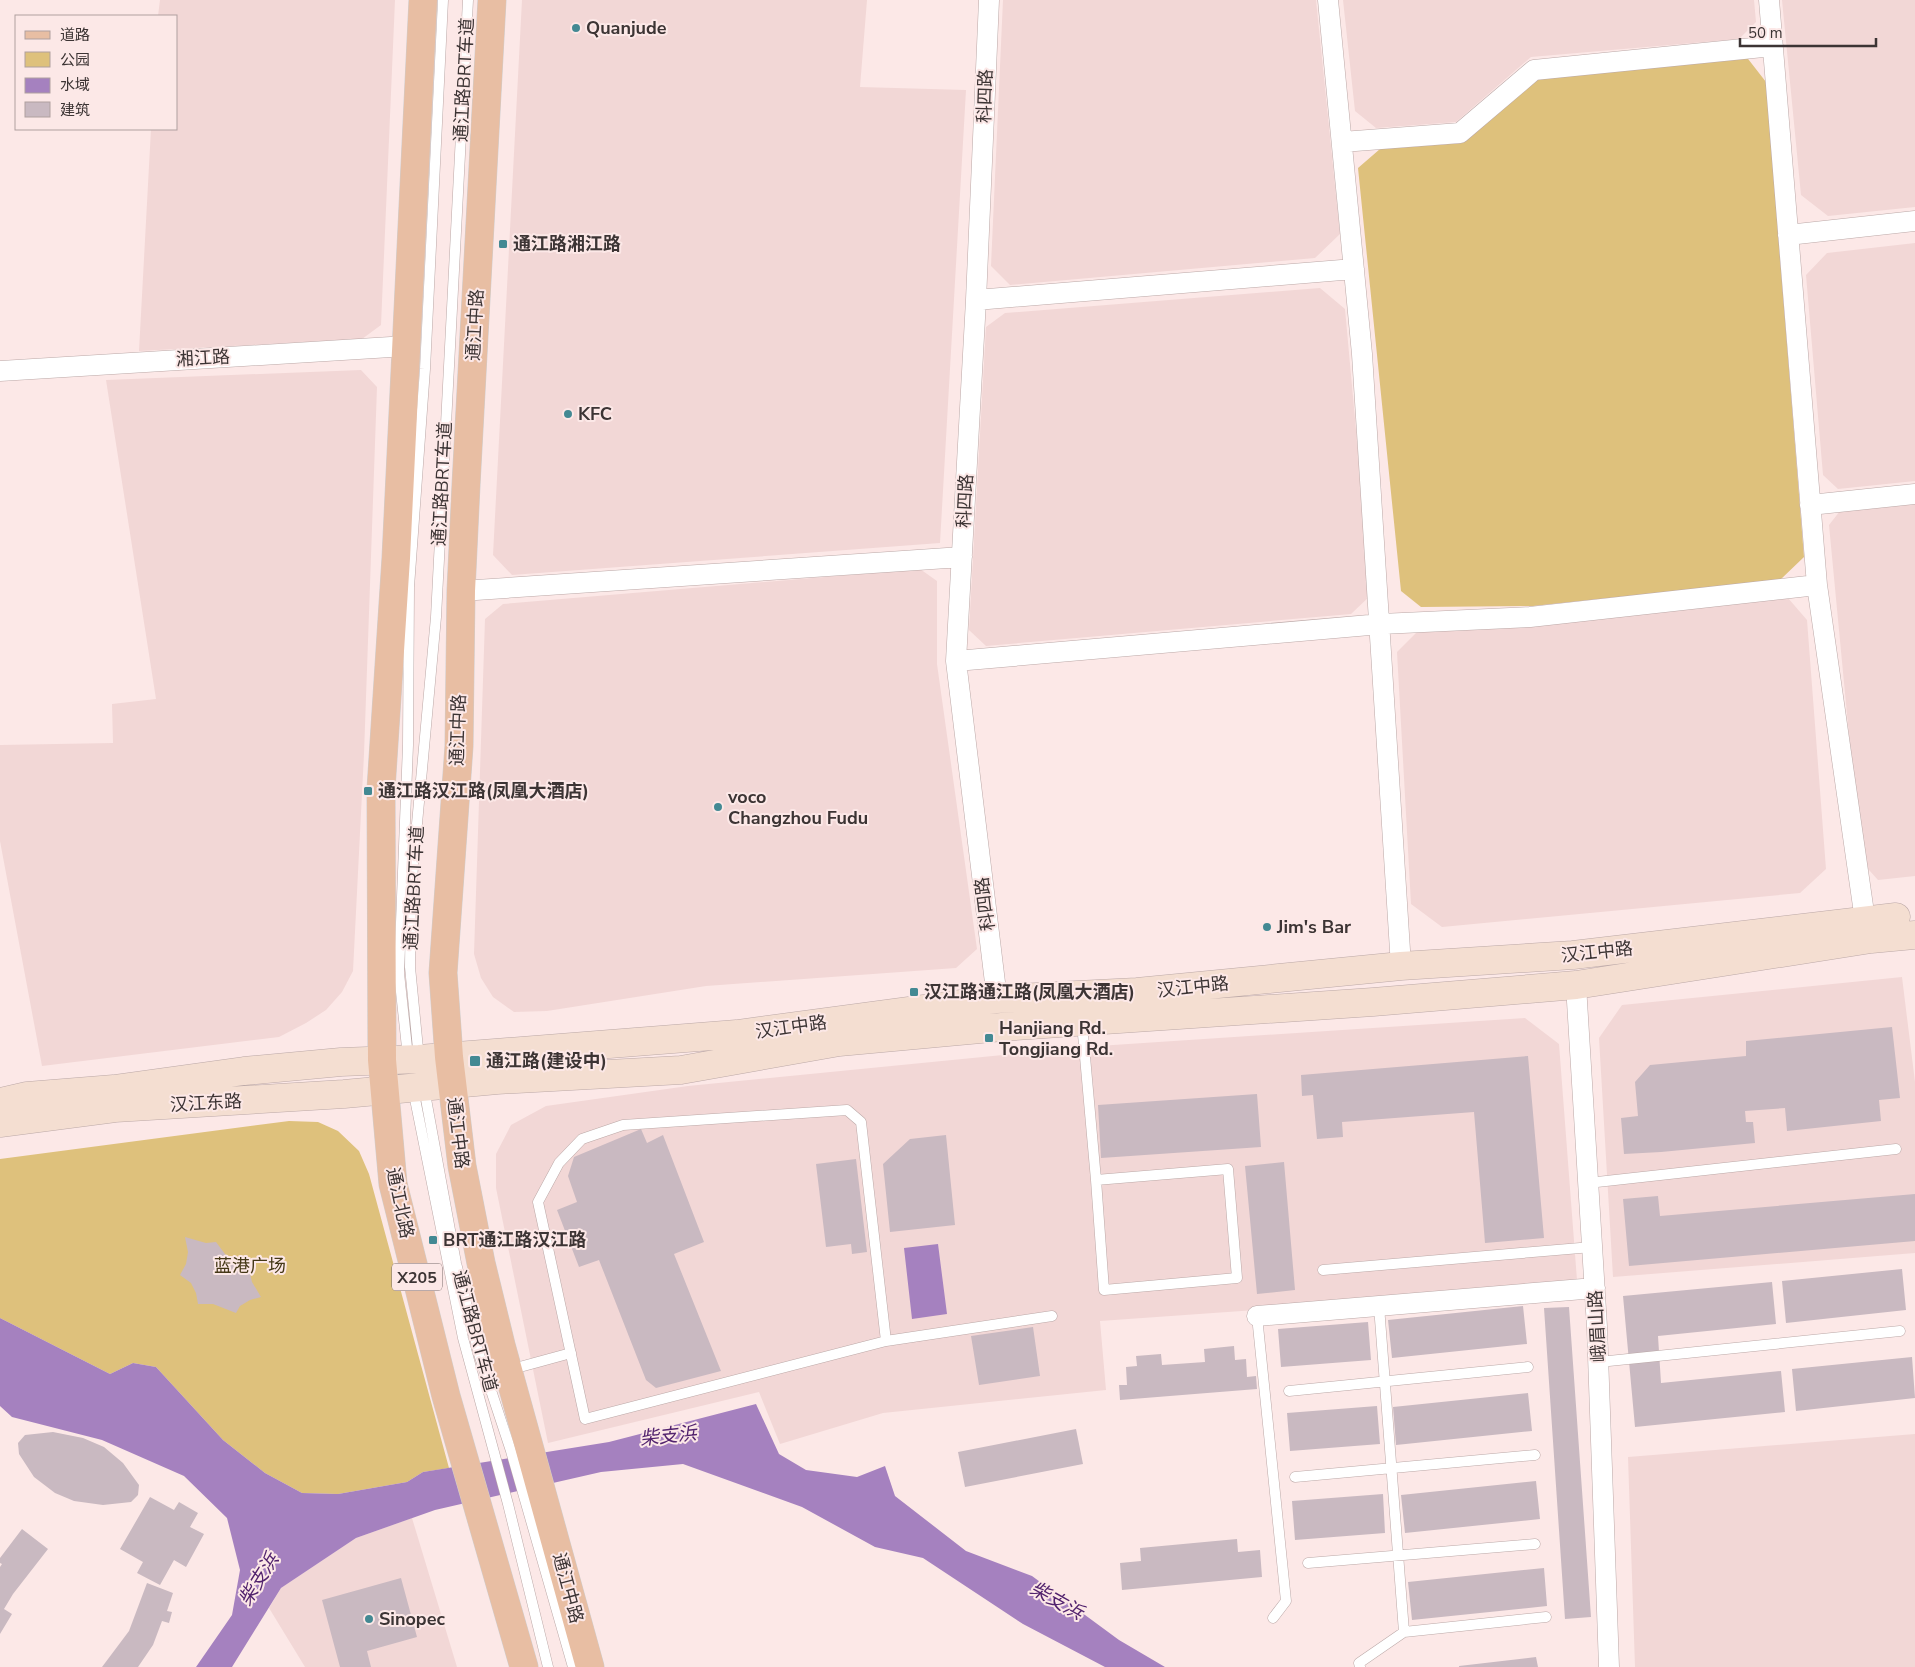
<svg xmlns="http://www.w3.org/2000/svg" width="1915" height="1667" viewBox="0 0 1915 1667" font-family="'Nunito Sans','Noto Sans SC',sans-serif">
<rect width="100%" height="100%" fill="#fce8e7"/>
<path fill="#f2d7d6" d="M160,0H395L381,325L362,339L139,351L151,129H176V16H158Z
M522,0H867L860,87L966,90L940,543L512,575L493,555Z
M1003,0H1316L1340,234L1315,258L1010,285L991,266Z
M1343,0H1754L1756,22L1739,39L1531,57L1456,122L1376,128L1355,111Z
M1782,0H1915V207L1828,216L1801,195Z
M1915,243V481L1838,489L1823,475L1806,275L1827,253Z
M1320,288L1345,309L1371,595L1351,614L986,646L969,630L986,327L1005,313Z
M361,370L377,387L364,754L353,971L342,992L326,1010L306,1023L279,1037L42,1066L0,841V745L113,743L112,704L156,699L106,380Z
M1915,503V876L1878,880L1861,861L1829,525L1840,511Z
M920,569L937,581V664L977,949L956,968L706,986L547,1011L514,1012L493,997L481,978L474,954L485,619L503,604Z
M1788,598L1807,620L1826,869L1800,893L1442,927L1411,904L1397,652L1418,631L1529,627Z
M1902,977L1915,1082V1253L1613,1277L1599,1038L1622,1005Z
M1525,1018L1559,1044L1577,1280L1270,1309L1100,1321L1106,1390L883,1413L780,1444L759,1392L548,1443L496,1188V1154L511,1125L546,1106L688,1086L1083,1047Z
M1915,1434V1667H1635L1628,1457Z
M412,1518L457,1667H305L269,1608L281,1588L356,1538Z"/>
<path fill="#dec17c" d="M1745,55L1766,82L1804,557L1780,580L1533,606L1421,607L1401,591L1358,168L1380,149L1462,143L1536,77Z
M289,1121L318,1122L338,1131L359,1151L369,1174L449,1468L423,1472L407,1482L338,1494L302,1493L265,1473L223,1440L156,1367L133,1363L110,1374L0,1318V1159Z"/>
<path fill="#a581bf" d="M938,1244L947,1314L912,1319L904,1248Z
M0,1318L110,1374L133,1363L156,1367L223,1440L265,1473L302,1493L338,1494L407,1482L423,1472L609,1442L756,1404L779,1454L806,1470L857,1477L885,1466L895,1496L966,1551L1032,1576L1119,1640L1165,1667H1105L1023,1624L923,1558L875,1547L802,1507L683,1464L601,1472L435,1510L356,1538L281,1588L232,1667H196L232,1615L240,1570L227,1518L184,1476L102,1440L12,1417L0,1406Z"/>
<path fill="#c9b9c1" d="M1892,1027L1900,1098L1879,1100L1881,1121L1787,1131L1785,1108L1745,1111L1746,1122H1753L1755,1143L1661,1152L1624,1154L1621,1118L1638,1116L1635,1082L1650,1065L1746,1056V1041Z
M1528,1056L1544,1238L1485,1243L1474,1112L1342,1122L1343,1137L1317,1139L1313,1095L1302,1096L1301,1075Z
M1257,1094L1261,1147L1101,1158L1098,1105Z
M641,1129L647,1143L663,1135L704,1242L674,1254L721,1371L656,1388L646,1380L599,1260L579,1267L557,1210L577,1202L568,1176L574,1157Z
M946,1135L955,1225L890,1232L883,1164L910,1139Z
M856,1159L867,1252L852,1254L851,1244L826,1247L816,1164Z
M1284,1162L1295,1290L1257,1294L1245,1166Z
M1915,1194V1241L1629,1266L1623,1199L1658,1196L1660,1216Z
M185,1237L206,1243L216,1242L228,1258L237,1266L249,1269L252,1282L261,1297L250,1300L240,1306L236,1313L213,1304H198L196,1293L191,1283L180,1275L186,1264L188,1252Z
M1902,1269L1906,1310L1786,1323L1782,1281Z
M1772,1282L1776,1324L1658,1336L1661,1383L1781,1371L1785,1412L1635,1427L1623,1296Z
M1523,1306L1527,1344L1392,1358L1388,1320Z
M1569,1307L1591,1617L1565,1619L1544,1308Z
M1368,1322L1371,1360L1281,1367L1278,1329Z
M1033,1327L1040,1376L979,1385L971,1336Z
M1234,1346L1235,1360L1246,1359L1247,1377L1256,1376L1257,1389L1120,1400L1119,1385H1127L1126,1367L1137,1366L1136,1356L1161,1354L1162,1365L1205,1362L1204,1349Z
M1912,1357L1915,1398L1796,1411L1792,1369Z
M1528,1393L1532,1431L1396,1445L1393,1407Z
M1377,1406L1380,1444L1290,1451L1287,1413Z
M1076,1429L1083,1464L965,1487L958,1452Z
M53,1432L83,1438L104,1447L123,1463L139,1485L138,1495L131,1502L103,1505L74,1501L55,1493L34,1477L19,1454L18,1443L25,1435Z
M1536,1481L1540,1519L1405,1533L1401,1495Z
M1383,1494L1385,1533L1295,1540L1292,1501Z
M150,1497L174,1510L179,1502L198,1513L190,1527L204,1534L186,1567L174,1560L160,1585L137,1573L143,1562L120,1549Z
M22,1529L48,1549L13,1594L4,1609L12,1614L0,1634V1567L2,1564L0,1563V1558Z
M1237,1539L1238,1552L1260,1550L1262,1577L1122,1590L1120,1563L1141,1561L1140,1548Z
M1544,1568L1547,1606L1412,1620L1408,1582Z
M401,1578L417,1637L367,1651L371,1667H340L322,1600Z
M147,1583L173,1593L167,1611L172,1612L169,1623L162,1621L153,1645L138,1667H102L129,1631Z
M1536,1657L1538,1667H1459V1666Z"/>
<g fill="none" stroke-linecap="round" stroke-linejoin="round">
<g stroke="#bba8a7" stroke-width="11">
<path id="lane" d="M1082,1023L1096,1180L1104,1290L1237,1278L1228,1169L1096,1180
M408,1057L399,973L408,745L409,587L425,369L443,0
M419,1059L410,967L411,889L436,617L468,0
M424,1088L456,1263L479,1354L511,1451L573,1667
M413,1089L463,1338L508,1504L548,1667
M1588,1183L1896,1149
M1323,1270L1592,1247
M1379,1306L1404,1632
M1257,1316L1286,1601L1273,1618
M886,1341L861,1122L847,1110L623,1125L582,1139L559,1163L538,1202L585,1419L886,1341L1052,1316
M1599,1362L1900,1331
M509,1370L571,1353
M1289,1391L1528,1367
M1295,1477L1535,1455
M1308,1563L1535,1544
M1360,1667L1359,1663L1404,1632L1546,1617"/>
</g>
<g stroke="#bba8a7" stroke-width="21">
<path id="street" d="M989,0L976,300L956,661L997,999
M1328,0L1362,354L1401,966
M1769,0L1817,585L1865,920
M1342,142L1460,133L1534,70L1773,46
M1788,235L1915,221
M976,300L1354,269
M0,371L407,346
M1810,505L1915,494
M461,591L962,557
M956,661L1381,624L1530,617L1817,585
M1576,985L1597,1327L1609,1667
M1257,1316L1595,1288"/>
</g>
<g stroke="#bba8a7" stroke-width="29">
<path id="secondary" d="M0,1102L27,1096L114,1089L244,1071L341,1062L419,1059L737,1034L997,999L1137,992L1401,966L1573,955L1896,917
M0,1123L115,1108L344,1094L497,1080L681,1070L839,1042L1002,1027L1373,1002L1576,985L1871,939L1915,935"/>
</g>
<g stroke="#d0cece" stroke-width="29">
<path id="primary" d="M423,0L396,558L381,789L382,1060L393,1184L446,1396L524,1667
M492,0L466,485L461,591L459,746L443,973L449,1057L462,1166L481,1263L501,1345L590,1667"/>
</g>
<use href="#lane" stroke="#fff" stroke-width="10"/>
<use href="#street" stroke="#fff" stroke-width="20"/>
<use href="#secondary" stroke="#f4ded1" stroke-width="28"/>
<use href="#primary" stroke="#e8bea3" stroke-width="28"/>
</g>
<g fill="#438993" stroke="#fce8e7" stroke-width="2">
<circle cx="576" cy="28" r="5"/>
<rect x="498" y="239" width="10" height="10" rx="2.5"/>
<circle cx="568" cy="414" r="5"/>
<rect x="363" y="786" width="10" height="10" rx="2.5"/>
<circle cx="718" cy="807" r="5"/>
<circle cx="1267" cy="927" r="5"/>
<rect x="909" y="987" width="10" height="10" rx="2.5"/>
<rect x="984" y="1033" width="10" height="10" rx="2.5"/>
<rect x="469" y="1055" width="12" height="12" rx="2.5"/>
<rect x="428" y="1235" width="10" height="10" rx="2.5"/>
<circle cx="369" cy="1619" r="5"/>
</g>
<g text-anchor="middle" stroke-width="4" stroke-linejoin="round" paint-order="stroke">
<rect fill="#fce8e7" stroke="#766a6a" stroke-width="1" x="392" y="1263.5" width="50" height="27" rx="4"/>
<g font-size="16" font-weight="bold" fill="#3c3434">
<text x="417" y="1283">X205</text>
</g>
<g font-size="18" font-weight="bold" fill="#3c3434" stroke="#fce8e7" text-anchor="start">
<text x="586" y="34">Quanjude</text>
<text x="513" y="250">通江路湘江路</text>
<text x="578" y="420">KFC</text>
<text x="378" y="797">通江路汉江路(凤凰大酒店)</text>
<text x="728" y="803">voco<tspan x="728" dy="21">Changzhou Fudu</tspan></text>
<text x="1277" y="933">Jim's Bar</text>
<text x="924" y="998">汉江路通江路(凤凰大酒店)</text>
<text x="999" y="1034">Hanjiang Rd.<tspan x="999" dy="21">Tongjiang Rd.</tspan></text>
<text x="486" y="1067">通江路(建设中)</text>
<text x="443" y="1246">BRT通江路汉江路</text>
<text x="379" y="1625">Sinopec</text>
</g>
<g font-size="18" fill="#3c3434" stroke="#fce8e7">
<text transform="translate(464 80) rotate(-87)" y="6">通江路BRT车道</text>
<text transform="translate(985 96) rotate(-88)" y="6">科四路</text>
<text transform="translate(475 325) rotate(-87)" y="6">通江中路</text>
<text transform="translate(203 358) rotate(-3)" y="6">湘江路</text>
<text transform="translate(442 484) rotate(-87)" y="6">通江路BRT车道</text>
<text transform="translate(965 501) rotate(-87)" y="6">科四路</text>
<text transform="translate(458 730) rotate(-88)" y="6">通江中路</text>
<text transform="translate(414 888) rotate(-87)" y="6">通江路BRT车道</text>
<text transform="translate(985 904) rotate(-97)" y="6">科四路</text>
<text transform="translate(1597 952) rotate(-6)" y="6">汉江中路</text>
<text transform="translate(1193 987) rotate(-6)" y="6">汉江中路</text>
<text transform="translate(791 1027) rotate(-8)" y="6">汉江中路</text>
<text transform="translate(206 1103) rotate(-3)" y="6">汉江东路</text>
<text transform="translate(458 1133) rotate(83)" y="6">通江中路</text>
<text transform="translate(400 1203) rotate(78)" y="6">通江北路</text>
<text transform="translate(1597 1326) rotate(-93)" y="6">峨眉山路</text>
<text transform="translate(475 1331) rotate(75)" y="6">通江路BRT车道</text>
<text transform="translate(568 1588) rotate(75)" y="6">通江中路</text>
</g>
<g font-size="18" fill="#453817" stroke="#fce8e7">
<text x="250" y="1272">蓝港广场</text>
</g>
<g font-size="19" font-style="italic" fill="#52236e" stroke="#fce8e7">
<text transform="translate(668 1435) rotate(-6)" y="7">柴支浜</text>
<text transform="translate(258 1579) rotate(-58)" y="7">柴支浜</text>
<text transform="translate(1057 1600) rotate(29)" y="7">柴支浜</text>
</g>
</g>
<rect x="15" y="15" width="162" height="115" fill="#fce8e7" stroke="#afa09f"/>
<rect x="25" y="31" width="25" height="8" fill="#e8bea3" stroke="#afa09f"/>
<text x="60" y="40" font-size="15" fill="#3c3434">道路</text>
<rect x="25" y="52" width="25" height="15" fill="#dec17c" stroke="#afa09f"/>
<text x="60" y="65" font-size="15" fill="#3c3434">公园</text>
<rect x="25" y="78" width="25" height="15" fill="#a581bf" stroke="#afa09f"/>
<text x="60" y="90" font-size="15" fill="#3c3434">水域</text>
<rect x="25" y="102" width="25" height="15" fill="#c9b9c1" stroke="#afa09f"/>
<text x="60" y="115" font-size="15" fill="#3c3434">建筑</text>
<path d="M1740 38v8h136v-8" fill="none" stroke="#3c3434" stroke-width="2.5"/>
<text x="1748" y="38" font-size="15" fill="#3c3434" stroke="#fce8e7" stroke-width="4" paint-order="stroke">50 m</text>
</svg>
